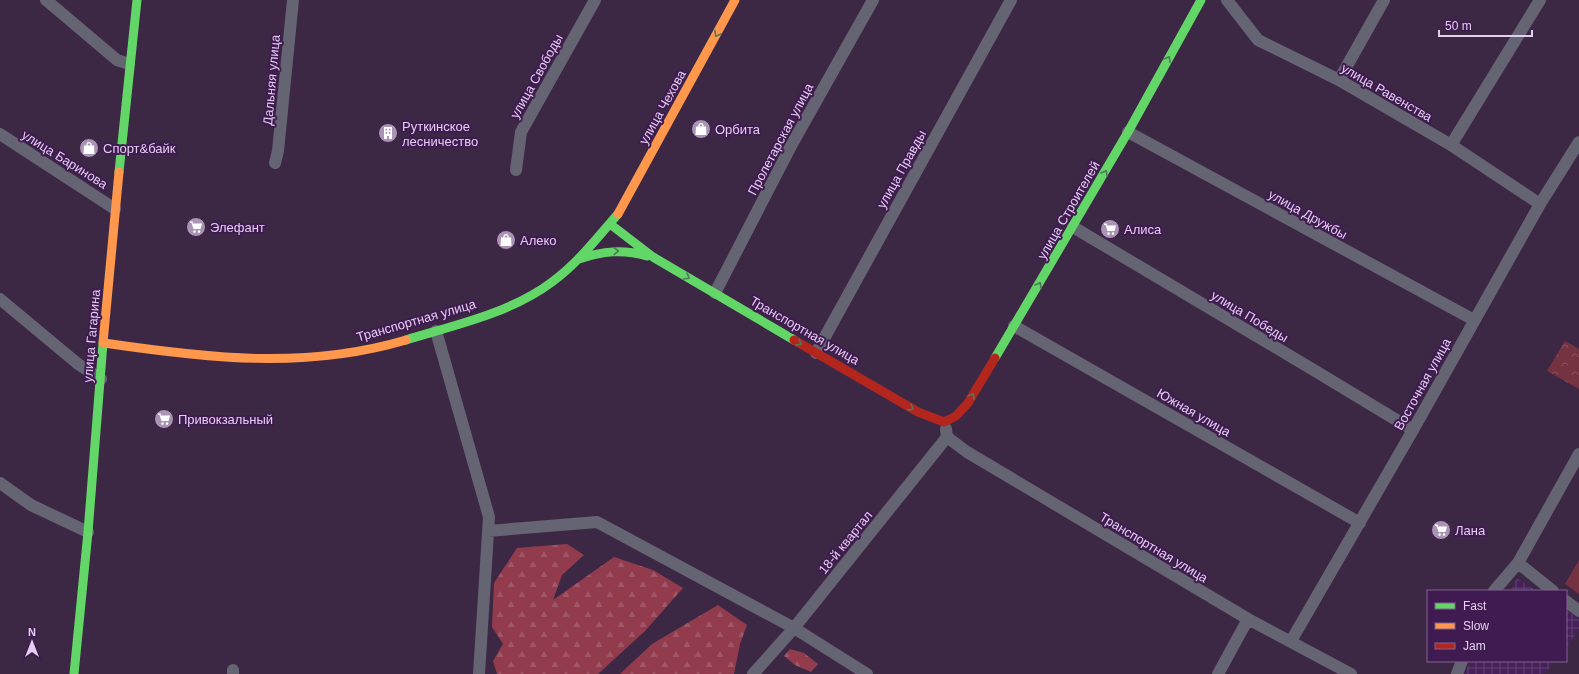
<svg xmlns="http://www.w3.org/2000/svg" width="1579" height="674" viewBox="0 0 1579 674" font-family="Helvetica,sans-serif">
<defs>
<pattern id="industrial-grid" width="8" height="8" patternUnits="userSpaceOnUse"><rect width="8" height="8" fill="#47215a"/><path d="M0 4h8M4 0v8" fill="none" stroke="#614072"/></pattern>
<pattern id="forest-firs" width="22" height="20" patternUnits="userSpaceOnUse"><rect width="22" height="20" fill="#923b4d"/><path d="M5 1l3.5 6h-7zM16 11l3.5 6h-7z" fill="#a15667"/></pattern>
<pattern id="park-crowns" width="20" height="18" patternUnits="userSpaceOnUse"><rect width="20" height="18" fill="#753341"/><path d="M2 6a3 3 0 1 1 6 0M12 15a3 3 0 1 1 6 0" fill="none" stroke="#884f5d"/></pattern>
</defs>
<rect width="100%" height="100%" fill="#3c2844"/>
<path fill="url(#industrial-grid)" d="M1517,578L1537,591H1510Z
M1566,610L1579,619V631L1566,647Z
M1471,661H1555L1544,674H1464Z"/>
<path fill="url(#forest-firs)" d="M567,544L584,555L562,575L553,600L614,557L653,570L683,588L645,631L598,674H497L493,661L503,644L492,627L494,583L517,548Z
M718,605L747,625L740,644L734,674H620L652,644Z
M790,649L804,653L818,664L811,672L795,665L784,656Z"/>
<path fill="url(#park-crowns)" d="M1565,341L1579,349V389L1547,371Z"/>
<path fill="#753341" d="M1579,560V594L1565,584Z"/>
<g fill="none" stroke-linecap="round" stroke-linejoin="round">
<path stroke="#656472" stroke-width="12" d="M46,0L117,60L129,64
M1227,0L1258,40L1339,80L1451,145L1540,204
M1339,80L1384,0
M1128,132L1474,320
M0,134L115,209
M1451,145L1540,0
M275,163L278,151L293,0
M516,170L521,132L595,0
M1073,227L1312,369L1413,430
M715,293L792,144L873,0
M0,299L78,364L101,379
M1014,326L1360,523
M436,331L489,517L479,674
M816,353L1011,0
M947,437L967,452L1248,619L1351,674
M0,483L31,505L88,532
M488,531L597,522L794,628L867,674
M1518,563L1553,591
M1494,591L1518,563L1579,454
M1566,601L1579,611
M1291,641L1413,430L1540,204L1579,142
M233,674V670
M753,674L794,628L947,437L946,429
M1218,674L1248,619
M1457,674L1462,661"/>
<path stroke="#63d668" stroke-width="9" d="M119,172L137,0
M610,224L653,257L794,340
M579,259C603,251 623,249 647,256
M406,340C455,325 511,313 552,282C578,263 597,238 618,214
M995,358L1128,132L1201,0
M74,674L88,532L103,343"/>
<path stroke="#ff974d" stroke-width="9" d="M618,214L735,0
M103,343L119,172
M104,343C206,358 305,370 406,340"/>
<path stroke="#b3261e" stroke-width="9" d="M794,340L918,412L944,422L956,416L968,403L995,358"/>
</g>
<defs><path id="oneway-chevron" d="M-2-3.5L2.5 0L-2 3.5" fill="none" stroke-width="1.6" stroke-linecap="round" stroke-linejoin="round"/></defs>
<g stroke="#52785c">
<use href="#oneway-chevron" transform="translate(717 34) rotate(119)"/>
<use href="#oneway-chevron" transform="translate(1168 59) rotate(-61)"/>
<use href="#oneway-chevron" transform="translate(1105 173) rotate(-60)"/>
<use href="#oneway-chevron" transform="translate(616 251) rotate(-1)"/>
<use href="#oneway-chevron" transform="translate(687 277) rotate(30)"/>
<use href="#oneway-chevron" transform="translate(1039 285) rotate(-60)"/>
<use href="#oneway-chevron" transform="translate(799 343) rotate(31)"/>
<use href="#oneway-chevron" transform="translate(972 396) rotate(-59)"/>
<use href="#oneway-chevron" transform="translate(911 408) rotate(30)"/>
</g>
<defs>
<g id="shop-disc" transform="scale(1)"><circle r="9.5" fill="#a994b3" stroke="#401b51"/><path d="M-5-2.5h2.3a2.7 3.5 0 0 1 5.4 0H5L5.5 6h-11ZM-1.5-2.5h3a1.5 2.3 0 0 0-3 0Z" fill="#fff"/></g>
<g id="building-disc" transform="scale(1)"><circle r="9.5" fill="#a994b3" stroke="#401b51"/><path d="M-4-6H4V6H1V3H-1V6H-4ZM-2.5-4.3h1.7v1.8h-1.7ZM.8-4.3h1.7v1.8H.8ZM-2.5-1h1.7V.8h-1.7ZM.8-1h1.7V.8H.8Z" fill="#fff"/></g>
<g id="supermarket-disc" transform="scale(1)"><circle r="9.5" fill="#a994b3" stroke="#401b51"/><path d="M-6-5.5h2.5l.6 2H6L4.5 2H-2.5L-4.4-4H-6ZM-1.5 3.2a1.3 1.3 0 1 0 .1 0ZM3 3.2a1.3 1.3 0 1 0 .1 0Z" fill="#fff"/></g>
</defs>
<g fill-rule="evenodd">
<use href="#shop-disc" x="701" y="129"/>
<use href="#building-disc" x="388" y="133"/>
<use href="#shop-disc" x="89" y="148"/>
<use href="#supermarket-disc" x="196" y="227"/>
<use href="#supermarket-disc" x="1110" y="229"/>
<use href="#shop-disc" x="506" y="240"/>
<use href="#supermarket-disc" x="164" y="419"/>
<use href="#supermarket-disc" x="1441" y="530"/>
</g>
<g text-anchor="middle" stroke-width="4" stroke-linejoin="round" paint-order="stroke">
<g font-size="13" fill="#e3ceef" stroke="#401b51">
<text transform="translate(536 76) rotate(-61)" y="5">улица Свободы</text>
<text transform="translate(271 80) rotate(-85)" y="5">Дальняя улица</text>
<text transform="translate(1387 92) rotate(30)" y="5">улица Равенства</text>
<text transform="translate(662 107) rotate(-61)" y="5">улица Чехова</text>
<text transform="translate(780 139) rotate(-62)" y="5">Пролетарская улица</text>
<text transform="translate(65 159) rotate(32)" y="5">улица Баринова</text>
<text transform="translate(901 169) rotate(-61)" y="5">улица Правды</text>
<text transform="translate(1068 210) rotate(-60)" y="5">улица Строителей</text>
<text transform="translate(1308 214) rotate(29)" y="5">улица Дружбы</text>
<text transform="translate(1250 316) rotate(31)" y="5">улица Победы</text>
<text transform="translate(416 320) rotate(-16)" y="5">Транспортная улица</text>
<text transform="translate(805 330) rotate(30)" y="5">Транспортная улица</text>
<text transform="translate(91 336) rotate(-85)" y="5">улица Гагарина</text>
<text transform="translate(1422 384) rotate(-61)" y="5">Восточная улица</text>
<text transform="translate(1194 412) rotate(30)" y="5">Южная улица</text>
<text transform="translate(845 542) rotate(-51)" y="5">18-й квартал</text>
<text transform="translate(1154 547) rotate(31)" y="5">Транспортная улица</text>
</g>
<g font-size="13" fill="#e3ceef" stroke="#401b51" text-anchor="start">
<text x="402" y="131">Руткинское<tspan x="402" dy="15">лесничество</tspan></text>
<text x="715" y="134">Орбита</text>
<text x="103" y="153">Спорт&amp;байк</text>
<text x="210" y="232">Элефант</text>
<text x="1124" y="234">Алиса</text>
<text x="520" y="245">Алеко</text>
<text x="178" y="424">Привокзальный</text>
<text x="1455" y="535">Лана</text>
</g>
</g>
<rect x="1427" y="590" width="140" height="72" fill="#401b51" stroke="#816390"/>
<rect x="1435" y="603" width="20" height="6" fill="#63d668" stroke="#816390"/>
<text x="1463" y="610" font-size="12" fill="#e3ceef">Fast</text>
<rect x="1435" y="623" width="20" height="6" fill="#ff974d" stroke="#816390"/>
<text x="1463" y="630" font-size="12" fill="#e3ceef">Slow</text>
<rect x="1435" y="643" width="20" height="6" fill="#b3261e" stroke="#816390"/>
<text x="1463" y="650" font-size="12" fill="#e3ceef">Jam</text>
<g transform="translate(32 642)" stroke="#401b51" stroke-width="3" paint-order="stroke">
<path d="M0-3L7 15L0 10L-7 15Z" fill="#e3ceef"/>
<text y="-6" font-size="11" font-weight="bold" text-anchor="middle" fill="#e3ceef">N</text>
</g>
<path d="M1439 30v6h93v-6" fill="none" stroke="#e3ceef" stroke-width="2"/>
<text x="1445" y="30" font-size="12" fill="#e3ceef" stroke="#401b51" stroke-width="3" paint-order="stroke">50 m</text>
</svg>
